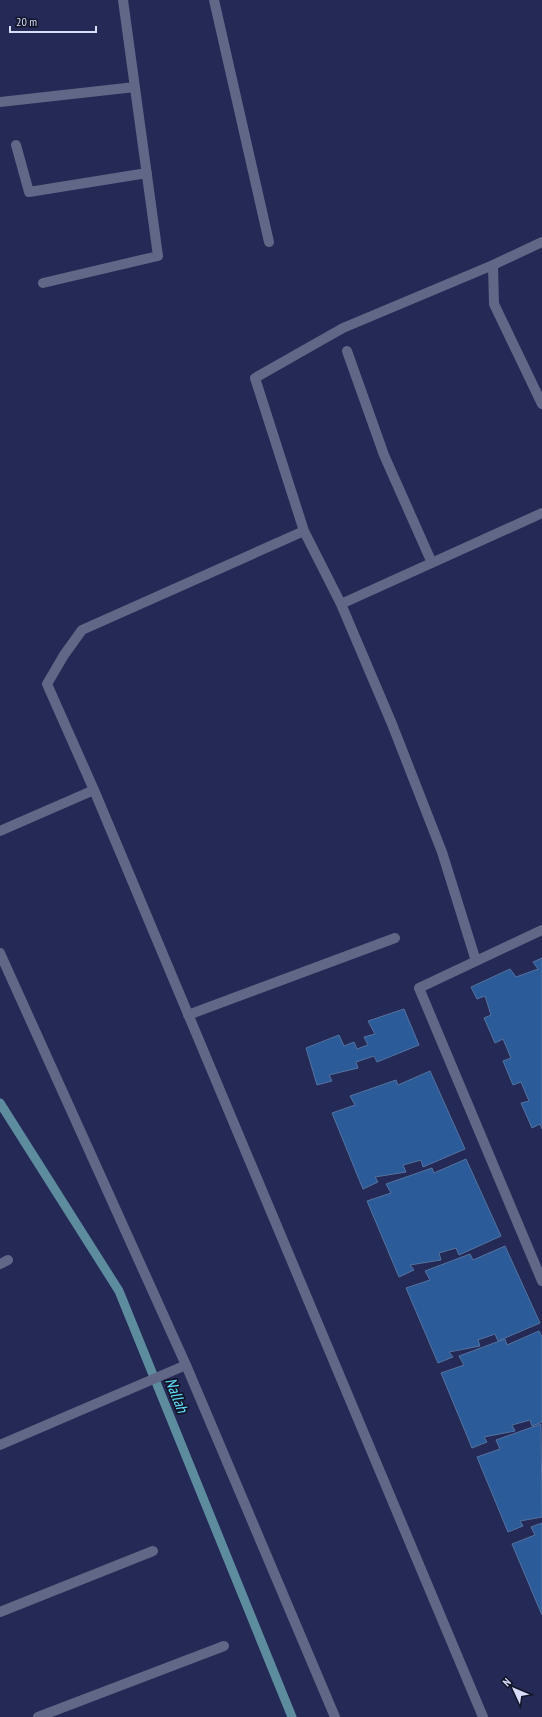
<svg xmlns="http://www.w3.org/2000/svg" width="542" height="1717" viewBox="0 0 542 1717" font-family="'PT Sans Narrow',sans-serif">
<rect width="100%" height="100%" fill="#252955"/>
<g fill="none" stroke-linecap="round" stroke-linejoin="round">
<path stroke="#5d8c9f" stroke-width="9" d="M0,1103L119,1291L292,1717"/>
</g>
<path fill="#2c5b9a" stroke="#54739f" d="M542,958V1129L540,1124L532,1128L521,1103L529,1101L521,1082L513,1085L503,1061L511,1058L503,1039L495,1043L484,1018L491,1015L485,996L477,999L471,987L510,969L516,977L538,969L533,962Z
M404,1009L419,1045L377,1062L374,1056L356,1062L358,1068L329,1075L332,1081L317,1085L306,1048L339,1035L344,1046L354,1042L357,1049L368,1045L364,1037L375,1034L368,1021Z
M430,1071L465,1149L423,1167L421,1160L403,1165L406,1172L375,1177L378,1182L363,1189L332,1113L355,1105L350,1096L396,1080L398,1085Z
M466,1159L501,1236L459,1255L456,1248L439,1253L441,1260L410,1265L414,1270L399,1277L367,1201L391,1193L386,1184L432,1168L434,1173Z
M505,1246L540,1323L498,1341L495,1334L478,1340L480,1346L449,1352L453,1357L438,1363L406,1288L430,1280L425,1271L470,1254L473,1260Z
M539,1331L542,1337V1422L532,1426L530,1420L512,1425L515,1431L484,1437L487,1442L472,1448L441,1373L464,1365L459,1356L505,1339L507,1345Z
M541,1424L542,1517L520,1521L523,1526L508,1532L477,1457L500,1449L496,1440Z
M542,1523V1615L512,1544L535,1535L531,1527Z"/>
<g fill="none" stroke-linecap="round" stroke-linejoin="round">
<path stroke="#616787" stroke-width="10" d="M214,0L269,242
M0,102L135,87
M16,145L29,192L147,173
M542,242L493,265L494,304L542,404
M43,283L158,256L123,0
M347,351L384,455L432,563
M304,531L255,378L343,328L493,265
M341,604L392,724L442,852L476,961
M94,790L483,1717
M0,831L94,790L47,684L64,655L82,630L304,531L341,604L542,513
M542,930L419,988L542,1281
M0,953L186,1365L335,1717
M188,1015L395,938
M0,1264L8,1260
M0,1445L186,1365
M0,1612L153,1551
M38,1717L224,1646"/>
</g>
<g text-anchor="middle" stroke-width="3.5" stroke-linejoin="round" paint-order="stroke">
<g font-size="16" font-style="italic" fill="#63dcfa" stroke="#121528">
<text transform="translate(177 1395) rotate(68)" y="6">Nallah</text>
</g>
</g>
<g transform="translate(514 1689) rotate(314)" stroke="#121528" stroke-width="3" paint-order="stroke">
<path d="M0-3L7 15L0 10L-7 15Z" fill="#d7ddf9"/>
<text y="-6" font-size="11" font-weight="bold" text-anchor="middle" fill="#d7ddf9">N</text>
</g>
<path d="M10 26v6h86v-6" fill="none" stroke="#d7ddf9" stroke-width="2"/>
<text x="16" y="26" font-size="12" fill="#d7ddf9" stroke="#121528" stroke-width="3" paint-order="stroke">20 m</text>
</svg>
